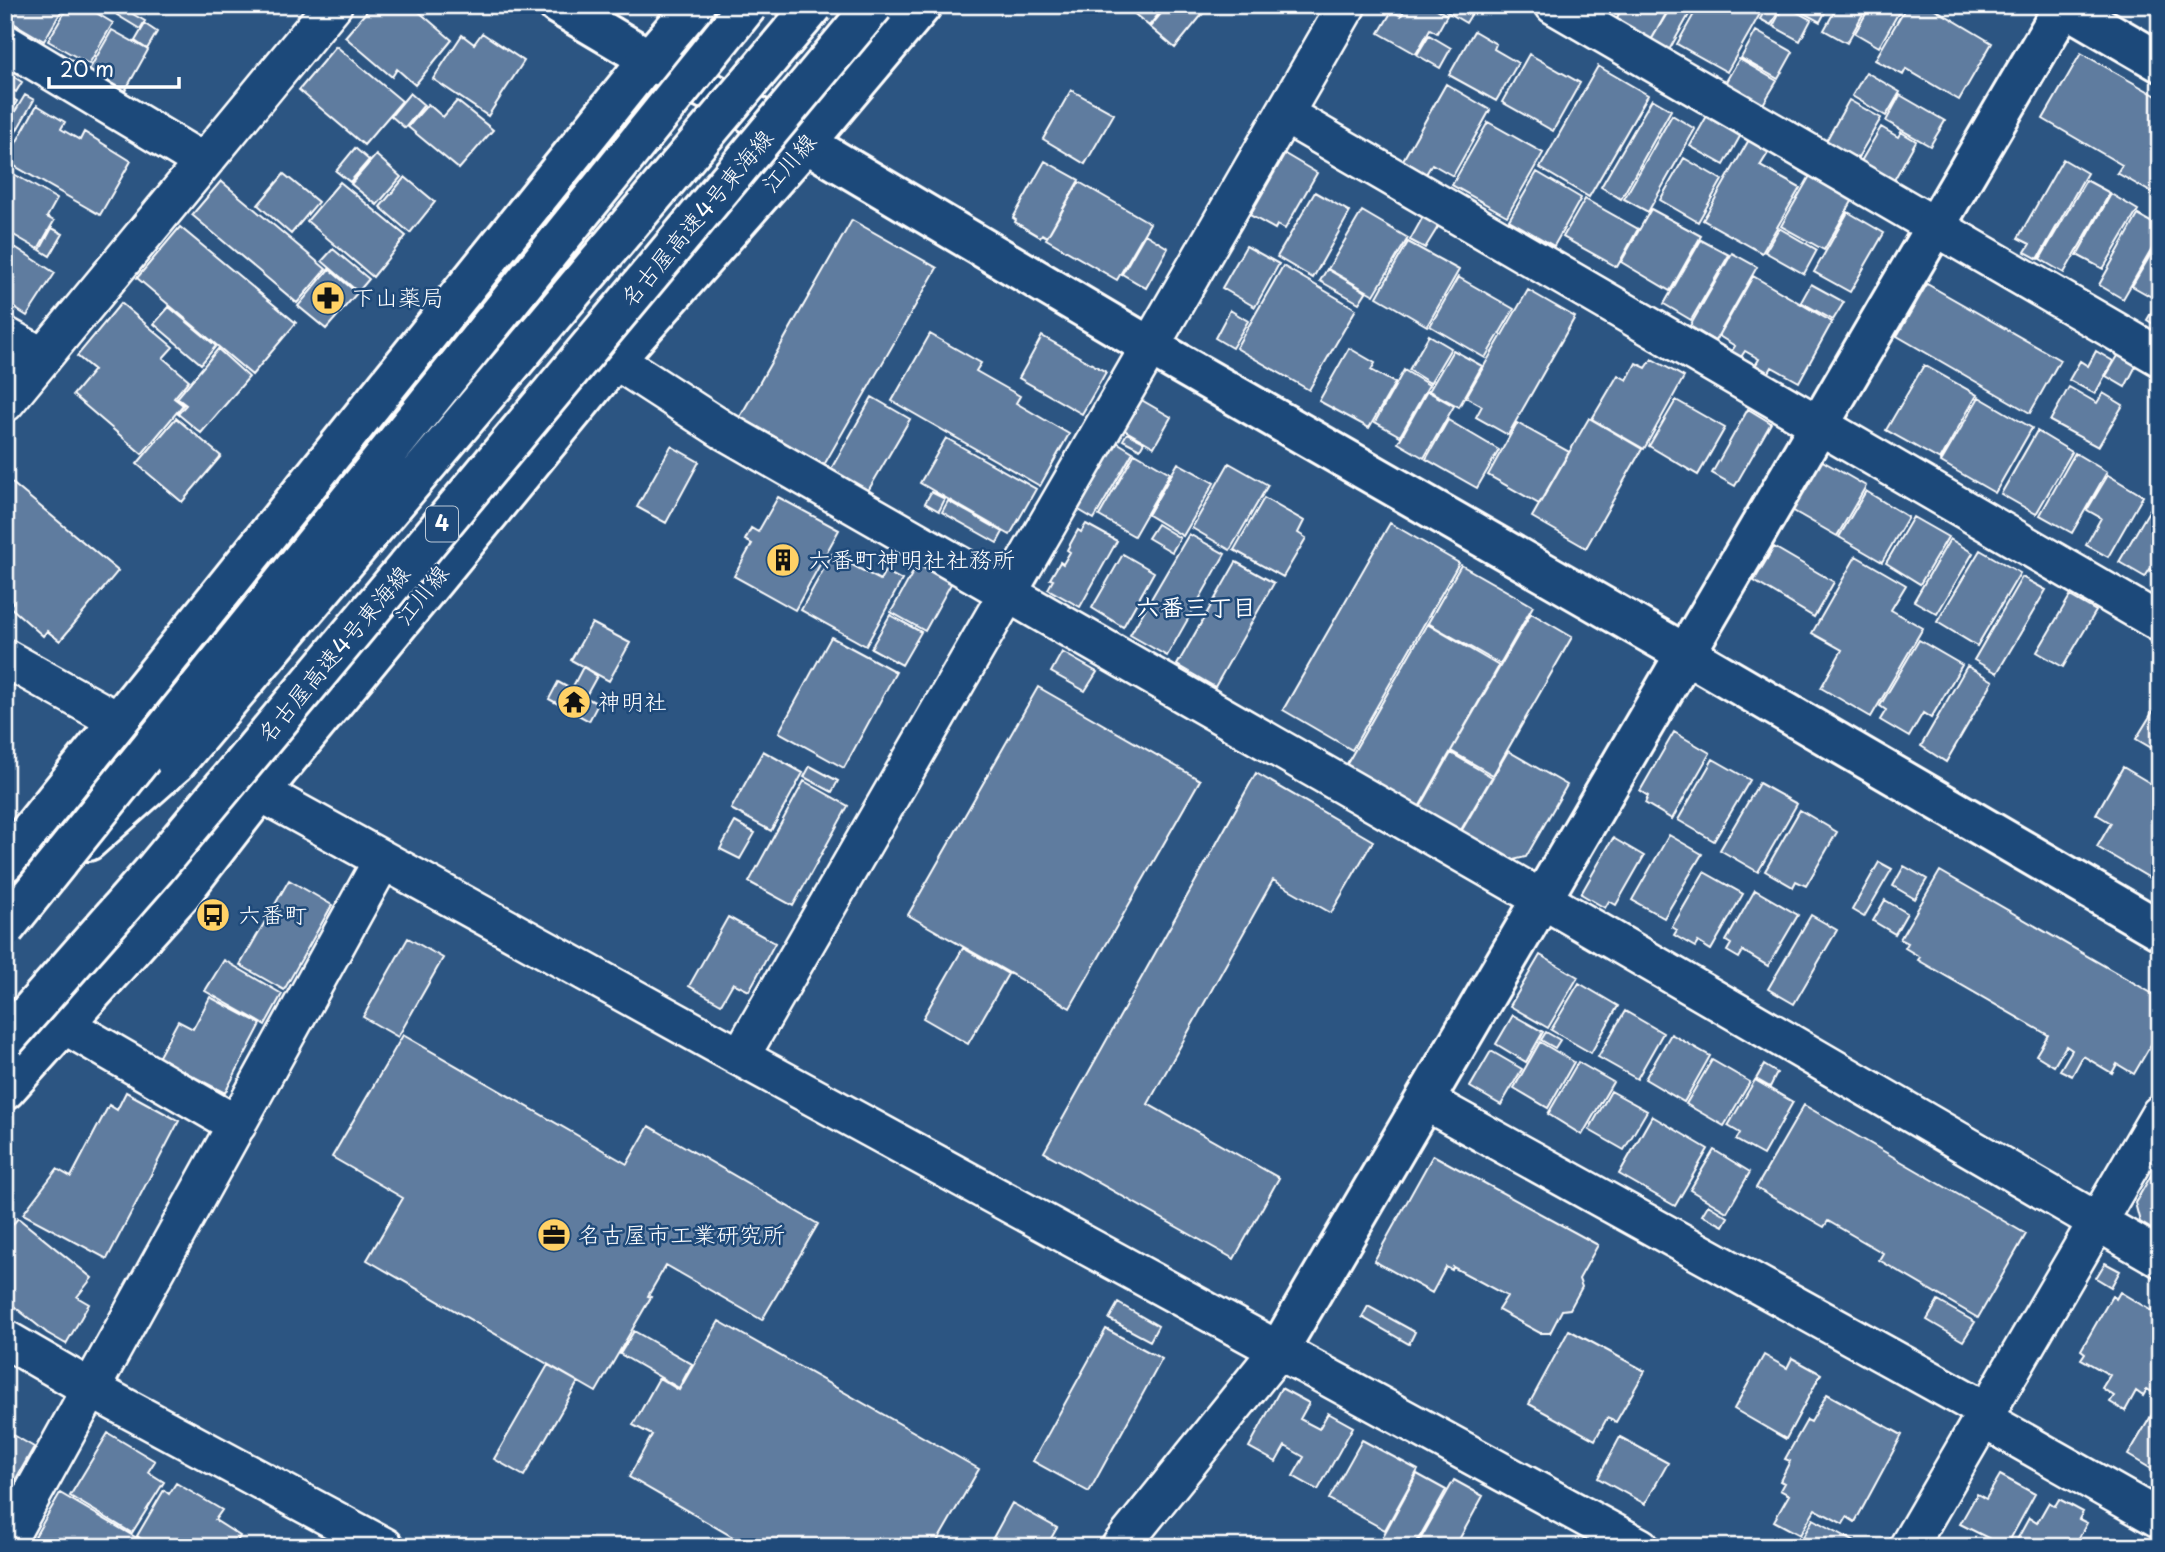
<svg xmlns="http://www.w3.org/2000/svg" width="2165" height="1552" viewBox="0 0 2165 1552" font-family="'Playpen Sans','Klee One',sans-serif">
<rect width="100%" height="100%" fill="#2c5582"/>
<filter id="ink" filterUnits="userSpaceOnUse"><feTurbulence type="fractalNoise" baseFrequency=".0143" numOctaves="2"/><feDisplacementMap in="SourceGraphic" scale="14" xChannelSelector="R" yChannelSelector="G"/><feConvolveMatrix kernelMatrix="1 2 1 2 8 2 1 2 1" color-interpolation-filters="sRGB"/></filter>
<g filter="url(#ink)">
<path fill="#5e7c9f" stroke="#fff" stroke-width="2" d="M12,5H65L44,41L5,18Z
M69,5H83L113,23L89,64L48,41Z
M372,5H411L452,40L415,85L397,69L392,77L345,37Z
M1124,5H1166L1149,26Z
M1168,5H1210L1175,48L1150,27Z
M1407,5H1430L1447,15L1437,33L1430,29L1416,54L1379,33L1392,11L1401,16Z
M1449,5H1477L1466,23L1446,11Z
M1624,5H1671L1650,42L1615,21Z
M1672,5H1681L1691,11L1668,52L1650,42Z
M1699,5H1765L1727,72L1677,44Z
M1768,5H1782L1771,25L1760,19Z
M1784,5L1811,20L1800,41L1773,26Z
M1789,5H1829L1820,22Z
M1838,5H1868L1847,43L1824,30Z
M1871,5H1903L1879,47L1855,33Z
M1907,5H1928L1992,43L1959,100L1906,69L1903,75L1875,60Z
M122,8L145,21L140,29L117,15Z
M145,24L157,32L147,49L135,41Z
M112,30L148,50L125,91L89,70Z
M1474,31L1496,44L1494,49L1518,63L1496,101L1449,75Z
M1756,31L1793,52L1778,79L1741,58Z
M482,33L524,61L488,116L433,79L462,35L474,44Z
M1429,35L1451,48L1440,68L1417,55Z
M336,46L402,101L364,145L299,90Z
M2081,53L2160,98V186L2154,194L2117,173L2122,165L2043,119Z
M1529,54L1580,83L1553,131L1502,102Z
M1739,59L1777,81L1762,106L1724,85Z
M1598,66L1648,95L1589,197L1540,168Z
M1866,72L1900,92L1886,116L1852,96Z
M11,75L22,82L16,92L5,86Z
M1446,84L1490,110L1453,176L1432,164L1426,174L1403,160Z
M1071,90L1114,114L1085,164L1043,139Z
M410,93L424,105L405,128L391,116Z
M5,94L17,101L5,122Z
M25,95L34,100L5,151V128Z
M1900,95L1945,121L1930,146L1886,121Z
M1652,99L1671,110L1621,199L1601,187Z
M1849,100L1881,118L1856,161L1825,143Z
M457,101L493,130L459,169L408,127L428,104L443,117Z
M37,105L65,122L61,129L80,140L84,132L131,161L100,215L6,161Z
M1708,114L1742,133L1724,165L1690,146Z
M1672,115L1695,129L1648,212L1624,199Z
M1488,122L1543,153L1507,216L1452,185Z
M1881,127L1898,137L1901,132L1916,141L1893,182L1860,163Z
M1750,138L1770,150L1760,166L1800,188L1762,253L1703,220Z
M355,148L369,160L350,182L336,171Z
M1285,154L1317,173L1285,229L1277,225L1275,229L1250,215Z
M376,155L401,177L377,205L351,184Z
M1684,158L1722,180L1698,222L1660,200Z
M2063,159L2087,173L2038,259L2025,252L2030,244L2018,238Z
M1045,161L1079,180L1047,237L1042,234L1040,237L1015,222L1016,220L1013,218Z
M7,170L57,199L47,217L54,221L38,249L5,230Z
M1537,172L1581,198L1554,246L1509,220Z
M284,174L318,202L291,234L258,205Z
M1811,174L1854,198L1824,250L1781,226Z
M405,177L435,202L410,233L380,207Z
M2086,180L2110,193L2064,273L2040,259Z
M221,181L326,269L297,303L192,215Z
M340,182L406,236L373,277L307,221Z
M1079,182L1150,223L1117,280L1046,239Z
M1315,192L1350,212L1313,278L1277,257Z
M2111,194L2138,210L2103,269L2077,255Z
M1585,199L1638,229L1617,267L1563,237Z
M1651,209L1701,236L1670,291L1621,262Z
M1362,211L1408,238L1374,295L1328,269Z
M1848,212L1884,233L1850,292L1814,272Z
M1425,213L1441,222L1425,248L1410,240Z
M2138,215L2160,227V235L2123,299L2099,285Z
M852,220L937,268L824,465L740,417Z
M180,227L296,323L252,375L137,278Z
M52,228L63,234L50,256L40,250Z
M1779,228L1817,250L1804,274L1765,252Z
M1145,234L1168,248L1146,288L1122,274Z
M2160,239V295L2157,300L2132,286Z
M1701,240L1729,255L1691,320L1664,304Z
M1408,242L1459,270L1427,326L1377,297Z
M1246,246L1279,264L1255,307L1222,288Z
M15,247L55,273L27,316L5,302V257L7,258Z
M333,249L369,279L358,292L322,261Z
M1732,253L1757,267L1715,341L1690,326Z
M1283,266L1356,309L1309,390L1236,348Z
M329,269L357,293L326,329L298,306Z
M1327,269L1366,292L1359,303L1320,281Z
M1753,276L1832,322L1799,382L1772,367L1768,374L1755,366L1759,359L1745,351L1741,357L1731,352L1735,346L1719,336Z
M1458,277L1514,309L1485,358L1430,326Z
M1811,284L1844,302L1833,320L1801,302Z
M1927,284L2060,360L2030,413L1897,336Z
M1528,290L1575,317L1508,435L1476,417L1482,406L1466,397Z
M2160,298V328L2147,320Z
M121,303L173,347L163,358L189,380L174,398L183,405L142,454L73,395L94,370L77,356Z
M169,307L216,346L201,364L154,324Z
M1230,310L1248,321L1232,348L1215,338Z
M930,334L981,363L976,371L1020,396L1016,403L1069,434L1040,486L892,401Z
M1429,335L1451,348L1430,383L1409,370Z
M1042,336L1106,372L1082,414L1019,378Z
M1349,348L1375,363L1371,370L1395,383L1369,428L1319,401Z
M218,349L249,377L201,433L178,414L186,405L177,398Z
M1453,350L1482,366L1459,407L1429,391Z
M2096,351L2113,361L2095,394L2069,380L2080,361L2088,366Z
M2119,354L2137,364L2125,387L2106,376Z
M1652,359L1684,377L1644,449L1592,419L1618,375L1627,380L1636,363L1646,368Z
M1924,365L1977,395L1940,460L1886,430Z
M1404,370L1429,385L1400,436L1375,422Z
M2069,387L2097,403L2103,393L2123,405L2098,447L2050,421Z
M1427,391L1454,406L1424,458L1398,443Z
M872,397L910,419L868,491L831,469Z
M1979,397L2032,428L1995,493L1941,462Z
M1138,398L1171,417L1154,447L1121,428Z
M1676,400L1725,428L1698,475L1649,446Z
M1748,409L1771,423L1735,486L1712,473Z
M176,418L221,456L182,502L137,464Z
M1589,418L1642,449L1586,548L1532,517Z
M1448,420L1499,450L1477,488L1426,459Z
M1517,423L1569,452L1539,504L1488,475Z
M2037,431L2072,452L2036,514L2001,494Z
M1127,433L1144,442L1140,449L1123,440Z
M946,438L1036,489L1010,535L920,483Z
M1115,441L1133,452L1094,519L1077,509Z
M671,446L699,462L666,523L637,507Z
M1135,453L1170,473L1134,536L1099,516Z
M2075,453L2107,472L2072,533L2040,515Z
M1819,459L1866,486L1837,536L1790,509Z
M1178,463L1214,483L1183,536L1148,515Z
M1229,463L1268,485L1230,550L1192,528Z
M2108,475L2143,496L2108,557L2086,545L2101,518L2087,510Z
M11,482L118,571L60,641L47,631L43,636L9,606L13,602L5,595V489Z
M1866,491L1908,517L1882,562L1839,537Z
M931,492L945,499L939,511L925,503Z
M778,497L839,530L795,610L734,576L752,544L745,540L751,528L758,532Z
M1264,498L1304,521L1298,533L1306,538L1283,577L1234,550Z
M948,501L1003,532L997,543L942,512Z
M2150,509L2160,514V574L2150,569L2145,577L2119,562Z
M1913,517L1948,537L1920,584L1886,563Z
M1390,523L1459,563L1352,750L1283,710Z
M1086,524L1117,541L1080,607L1048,589L1053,580L1050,579L1060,562L1063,564L1070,552L1067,550L1078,530L1081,532Z
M1157,524L1180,538L1172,552L1148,538Z
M1189,534L1225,554L1167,656L1130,635Z
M1950,539L1973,553L1937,614L1914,601Z
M1774,547L1834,582L1814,617L1754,581Z
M1980,550L2020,573L1977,646L1937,622Z
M832,554L880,580L885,571L902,580L866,646L801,610Z
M1123,554L1154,572L1123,627L1092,608Z
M1856,556L1906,585L1891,610L1923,628L1871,717L1821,688L1842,650L1812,633Z
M1236,562L1274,583L1215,687L1177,665Z
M918,563L952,582L925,631L891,612Z
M1461,565L1533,606L1500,664L1428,623Z
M2022,577L2046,590L1997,673L1974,660Z
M2070,596L2096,611L2063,667L2037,652Z
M1531,613L1572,637L1493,775L1451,751Z
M890,615L921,632L902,665L871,648Z
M592,623L630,643L609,681L571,660Z
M1427,624L1499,666L1417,811L1344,769Z
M831,637L896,672L844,768L779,732Z
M1919,640L1962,665L1931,718L1923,713L1909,737L1880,720L1886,710L1880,706Z
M1062,652L1097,672L1085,691L1051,672Z
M1967,666L1993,681L1946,762L1921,746Z
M583,667L597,676L586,696L572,688Z
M558,682L598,704L589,721L549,699Z
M1038,687L1200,780L1070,1008L908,915Z
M2160,700V753L2136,739Z
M1674,732L1710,753L1672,819L1645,803L1648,796L1640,791Z
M763,751L803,773L771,831L731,809Z
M1508,751L1567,785L1526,857L1505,862L1459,835Z
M1451,753L1492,777L1458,835L1418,811Z
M1713,759L1750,780L1714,841L1678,820Z
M810,766L838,781L832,792L804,777Z
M2123,767L2160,789V884L2097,847L2111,823L2096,814Z
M1256,773L1373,841L1331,913L1273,880L1148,1104L1279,1178L1234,1259L1044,1152Z
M804,781L848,806L793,906L749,882Z
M1759,783L1797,804L1758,872L1720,850Z
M1800,810L1837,832L1806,886L1796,881L1793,887L1765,871Z
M735,822L755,833L740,859L720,849Z
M1669,835L1702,854L1664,918L1632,900Z
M1613,838L1644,856L1616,905L1609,901L1605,908L1581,894Z
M1879,862L1892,869L1864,917L1852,910Z
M1904,866L1927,879L1915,899L1893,886Z
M1940,871L2160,998V1029L2134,1074L2117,1064L2112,1073L2083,1056L2072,1076L2060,1070L2072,1050L2066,1046L2054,1066L2036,1055L2048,1035L1918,960L1920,957L1905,948L1908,943L1900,939Z
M1704,872L1743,894L1711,950L1698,942L1695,947L1674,935L1677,930L1672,927Z
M289,880L332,905L284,990L240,965Z
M1755,890L1798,915L1768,966L1743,951L1739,958L1727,951L1731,944L1726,941Z
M1885,900L1907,913L1895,934L1873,921Z
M1811,915L1837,930L1794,1004L1768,989Z
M728,917L775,943L749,991L733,983L721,1004L689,986Z
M408,938L443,958L398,1037L363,1017Z
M963,948L1008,974L968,1044L923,1018Z
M1540,955L1578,977L1548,1028L1510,1006Z
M224,960L282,994L265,1025L205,991Z
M1579,983L1618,1006L1591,1053L1551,1030Z
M210,997L261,1024L225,1093L158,1058L178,1021L193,1029Z
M1625,1011L1663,1033L1637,1079L1598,1057Z
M1513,1015L1543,1032L1526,1062L1496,1044Z
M1546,1032L1560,1040L1555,1048L1541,1040Z
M1671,1034L1710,1056L1684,1102L1645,1079Z
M403,1035L627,1164L649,1126L818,1224L762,1320L666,1265L648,1296L651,1297L596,1392L367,1260L403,1198L332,1157Z
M1540,1042L1574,1062L1548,1108L1514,1088Z
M1491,1051L1522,1069L1501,1105L1470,1087Z
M1712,1060L1750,1082L1724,1126L1686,1104Z
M1578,1062L1613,1082L1582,1135L1548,1114Z
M1764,1065L1777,1073L1770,1087L1756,1079Z
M1755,1080L1793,1102L1763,1155L1736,1140L1740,1133L1728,1126Z
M1611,1091L1647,1111L1624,1150L1589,1130Z
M126,1092L179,1121L107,1259L23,1214L57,1169L71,1177L109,1105L117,1110Z
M1804,1105L2026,1234L1978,1318L1879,1260L1883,1253L1828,1221L1824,1227L1756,1188Z
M1652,1116L1708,1149L1675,1206L1619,1174Z
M1714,1150L1750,1172L1727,1212L1690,1190Z
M1433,1155L1598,1245L1579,1279L1582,1287L1570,1309L1562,1310L1550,1333H1540L1498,1310L1507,1296L1453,1267L1452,1270L1446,1267L1432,1293L1374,1261Z
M2160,1160V1234L2140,1222L2135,1203Z
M1708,1205L1728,1217L1723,1226L1702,1215Z
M18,1218L92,1278L77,1297L89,1304L66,1344L47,1333L5,1299V1234Z
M2105,1263L2120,1271L2111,1287L2096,1278Z
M2120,1292L2160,1316V1379L2152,1392L2147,1389L2143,1396L2136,1391L2125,1411L2110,1402L2114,1396L2102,1388L2110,1375L2081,1359L2085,1353L2081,1350L2112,1296L2116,1299Z
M1938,1301L1975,1322L1963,1341L1927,1320Z
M1118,1303L1158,1326L1150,1341L1109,1319Z
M1368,1306L1415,1332L1409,1344L1362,1317Z
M719,1321L979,1469L934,1547H750L629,1477L652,1435L633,1425L659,1378L679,1390Z
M1106,1329L1162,1359L1089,1492L1033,1461Z
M1569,1330L1645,1371L1616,1422L1607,1418L1595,1440L1529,1404Z
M634,1331L692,1364L679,1388L620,1354Z
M1764,1355L1787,1368L1792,1358L1821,1374L1786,1439L1734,1409Z
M548,1365L578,1382L524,1476L494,1459Z
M1281,1388L1309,1403L1300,1419L1319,1429L1328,1413L1353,1427L1318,1490L1293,1476L1304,1457L1285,1446L1276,1462L1249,1447Z
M1827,1394L1902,1435L1855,1522L1847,1517L1843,1524L1815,1509L1800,1535L1774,1521L1789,1495L1780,1490L1784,1483L1780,1481L1790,1461L1785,1459L1807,1420L1811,1422Z
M2160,1401V1474L2128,1455Z
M5,1430L34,1447L5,1498Z
M108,1433L155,1461L148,1472L164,1482L132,1533L70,1496Z
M1620,1437L1668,1463L1645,1504L1598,1478Z
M1362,1440L1418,1470L1385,1530L1329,1499Z
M1417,1474L1446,1490L1414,1547H1377Z
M2000,1475L2035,1494L2006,1547L1960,1524L1977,1494L1986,1499Z
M1454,1480L1483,1496L1455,1547H1416Z
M176,1483L222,1510L215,1520L240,1536L234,1547H154L137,1536L164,1490L169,1494Z
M60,1493L152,1547H29Z
M2059,1499L2083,1512L2079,1519L2087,1523L2074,1547H2013L2029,1518L2037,1523L2049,1502L2055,1506Z
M1012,1503L1057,1528L1046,1547H988Z
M1813,1519L1857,1543L1855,1547H1820L1803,1537Z"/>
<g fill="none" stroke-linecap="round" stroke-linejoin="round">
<g stroke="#fff" stroke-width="42">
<path id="minor" d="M1554,5L2160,357
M5,43L203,162
M1284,114L2160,623
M5,336L43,357
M615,360L723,430L1542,899L2160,1258
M5,403L333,5
M5,658L118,721
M260,792L740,1057L1640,1547
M63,1024L237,1125
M740,1057L1347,5
M1425,1101L1987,1411
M5,1339L91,1389L385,1547
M1983,1419L2160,1519
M5,1544L382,861
M1120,1547L1278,1351
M1908,1547L2160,1114"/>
</g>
<g stroke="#fff" stroke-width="44">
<path id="tertiary" d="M558,5L649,59L806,143L1149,346L1686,654L2160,930
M2062,5L2160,62
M1278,1351L2064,6"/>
</g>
<g stroke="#fff" stroke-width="44">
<path id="primary" d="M5,862L649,59L695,5
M5,1090L181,894L260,792L615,360L806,143L922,5"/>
</g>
<g stroke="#fff" stroke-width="44">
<path id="motorway" d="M88,841L176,763"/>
</g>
<use href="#minor" stroke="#1f4a7a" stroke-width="37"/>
<use href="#tertiary" stroke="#1f4a7a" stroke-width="38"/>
<use href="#primary" stroke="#1f4a7a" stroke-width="38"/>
<use href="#motorway" stroke="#1f4a7a" stroke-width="38"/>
<g stroke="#fff" stroke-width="44" stroke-linecap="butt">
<path id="motorway-bridge" d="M176,763L814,5
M5,928L748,5
M5,1040L156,868L874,5"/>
</g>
<use href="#motorway-bridge" stroke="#1f4a7a" stroke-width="38"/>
</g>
</g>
<defs>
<g id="pharmacy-disc" transform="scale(1.75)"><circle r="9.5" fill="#ffd166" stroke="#1f4a7a"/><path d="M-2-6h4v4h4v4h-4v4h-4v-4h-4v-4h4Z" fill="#111"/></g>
<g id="building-disc" transform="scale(1.75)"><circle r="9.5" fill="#ffd166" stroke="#1f4a7a"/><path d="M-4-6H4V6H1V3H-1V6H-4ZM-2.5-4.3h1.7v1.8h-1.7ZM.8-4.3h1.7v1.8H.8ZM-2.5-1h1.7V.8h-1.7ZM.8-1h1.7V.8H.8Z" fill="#111"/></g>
<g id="temple-disc" transform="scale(1.75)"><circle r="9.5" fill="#ffd166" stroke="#1f4a7a"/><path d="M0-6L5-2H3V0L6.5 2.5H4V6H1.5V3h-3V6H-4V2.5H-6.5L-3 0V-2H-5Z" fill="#111"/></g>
<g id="bus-disc" transform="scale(1.75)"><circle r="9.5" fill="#ffd166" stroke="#1f4a7a"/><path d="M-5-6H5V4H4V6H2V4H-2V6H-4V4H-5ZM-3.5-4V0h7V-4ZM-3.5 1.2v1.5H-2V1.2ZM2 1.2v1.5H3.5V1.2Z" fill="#111"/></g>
<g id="office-disc" transform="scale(1.75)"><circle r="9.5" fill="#ffd166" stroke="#1f4a7a"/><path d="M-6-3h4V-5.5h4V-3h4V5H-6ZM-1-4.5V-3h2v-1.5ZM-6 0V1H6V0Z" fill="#111"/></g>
</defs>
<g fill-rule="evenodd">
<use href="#pharmacy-disc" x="328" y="298"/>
<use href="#building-disc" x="783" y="560"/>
<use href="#temple-disc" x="574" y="702"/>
<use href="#bus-disc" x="213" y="915"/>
<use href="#office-disc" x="554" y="1235"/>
</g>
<g text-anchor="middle" stroke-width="5" stroke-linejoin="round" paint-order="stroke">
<rect fill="#1f4a7a" stroke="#bcc9d7" stroke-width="2" x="426" y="506.5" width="32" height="35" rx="5"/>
<g font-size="21" font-weight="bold" fill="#fff">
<text x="442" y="531">4</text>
</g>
<g font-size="23" fill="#fff" stroke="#1f4a7a">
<text transform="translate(789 163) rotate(-49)" y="8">江川線</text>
<text transform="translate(697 218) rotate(-50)" y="8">名古屋高速4号東海線</text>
<text transform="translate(422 595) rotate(-51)" y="8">江川線</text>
<text transform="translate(334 654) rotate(-50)" y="8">名古屋高速4号東海線</text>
</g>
<g font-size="23" fill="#fff" stroke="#1f4a7a" text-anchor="start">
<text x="352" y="306">下山薬局</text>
<text x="808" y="568">六番町神明社社務所</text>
<text x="598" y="710">神明社</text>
<text x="238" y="923">六番町</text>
<text x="578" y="1243">名古屋市工業研究所</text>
</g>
<g font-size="24" font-weight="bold" fill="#fff" stroke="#1f4a7a">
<text x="1196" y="616">六番三丁目</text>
</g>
</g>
<rect width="2165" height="1552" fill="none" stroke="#1f4a7a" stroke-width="28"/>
<rect x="14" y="14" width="2137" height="1524" fill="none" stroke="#fff" stroke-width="2.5" filter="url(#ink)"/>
<path d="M49 77v10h130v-10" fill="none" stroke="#ffffff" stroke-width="3.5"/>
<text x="60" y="77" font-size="21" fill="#ffffff" stroke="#1f4a7a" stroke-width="5" paint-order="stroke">20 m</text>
</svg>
